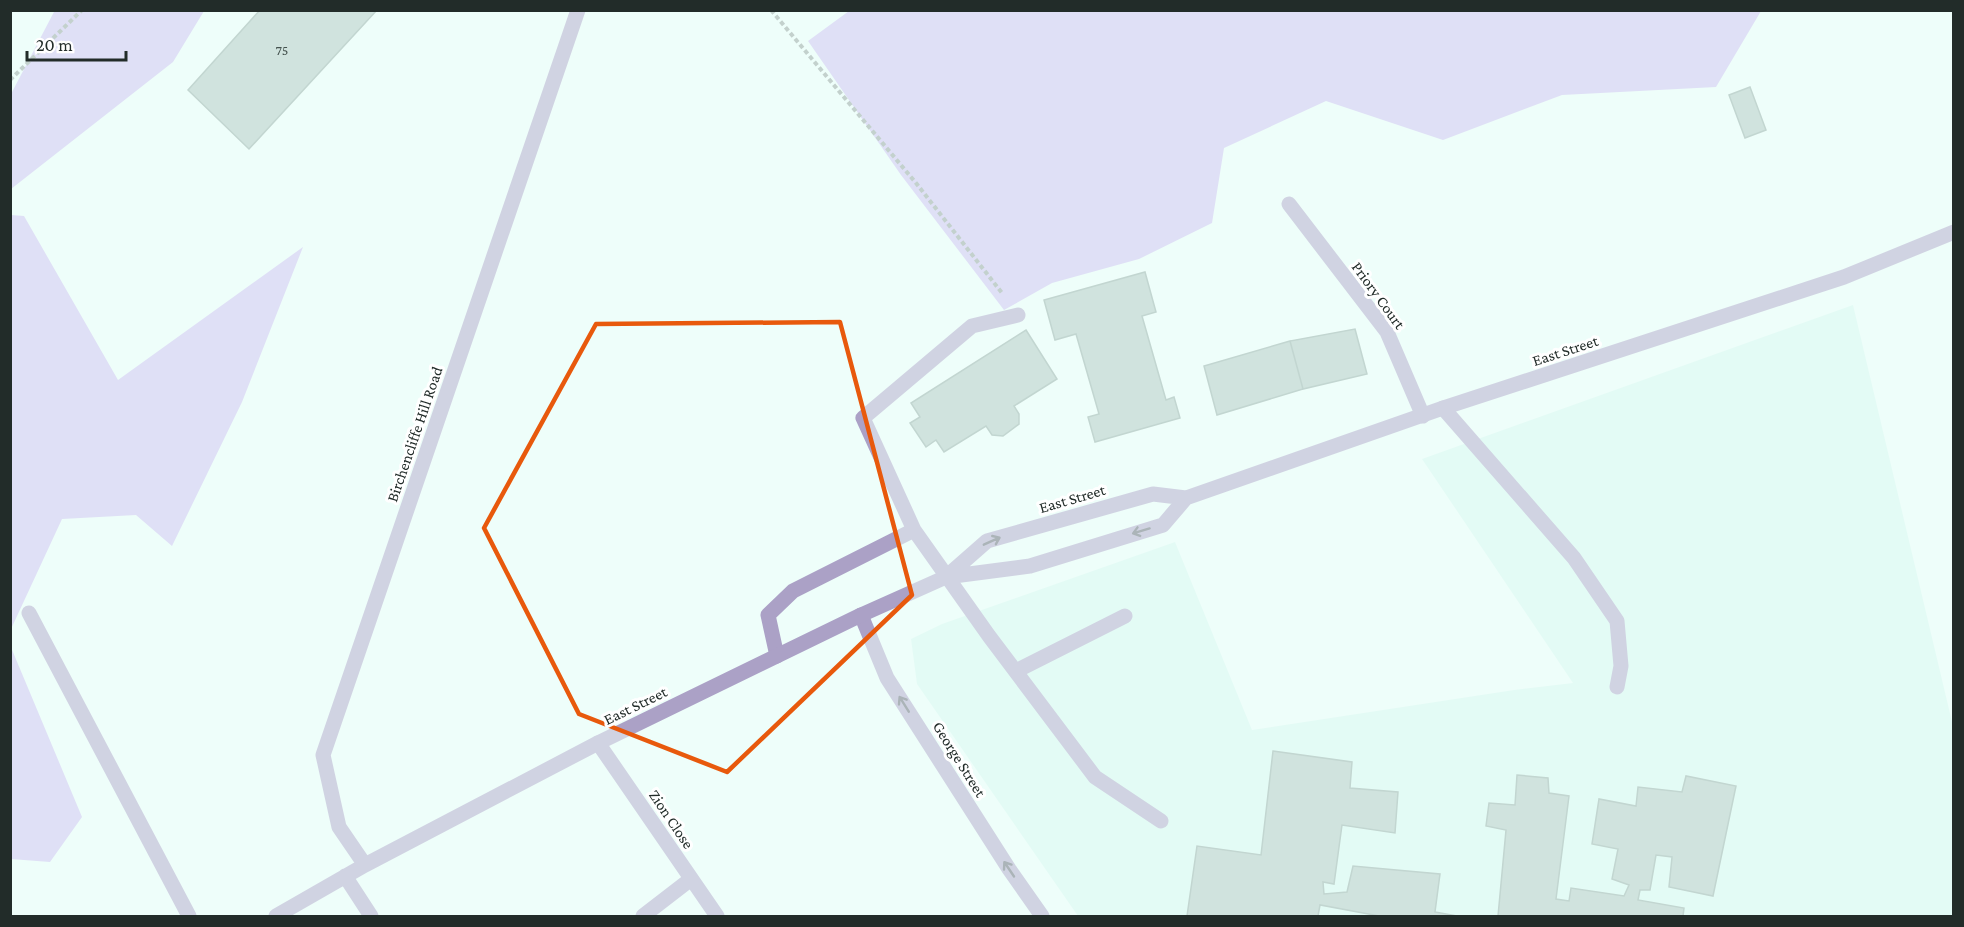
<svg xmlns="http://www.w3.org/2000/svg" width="1964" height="927" viewBox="0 0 1964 927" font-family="'Crimson Pro',serif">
<rect width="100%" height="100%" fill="#eefefa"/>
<path fill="#d6f9f0" d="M1853,305L1953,726V916H1078L917,684L911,639L942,624L1175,542L1252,730L1514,690L1573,683L1422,459Z"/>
<path fill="#ccbdf1" d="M55,10L204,11L173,62L11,189V94Z
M849,11V10L1761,11L1716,87L1562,95L1443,140L1326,101L1224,148L1212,223L1139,259L1052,283L1004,310L901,175L808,41Z
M11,215L24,216L118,380L303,247L242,402L172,546L136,515L62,519L11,629Z
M10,645L82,817L50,862L11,859Z"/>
<path fill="#aac3bc" stroke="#8da69f" stroke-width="1.5" d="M260,10H377L249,149L188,90Z
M1750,87L1766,130L1745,138L1729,95Z
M1145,272L1156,312L1142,316L1166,400L1174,397L1180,418L1095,442L1088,417L1099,414L1076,334L1055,340L1044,300Z
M1355,329L1367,374L1303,389L1290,341Z
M1026,330L1057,379L1014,406L1019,414V424L1003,436L992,435L986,426L944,452L936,440L926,447L910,423L920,417L911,403Z
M1290,341L1303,389L1217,415L1204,366Z
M1273,751L1352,762L1350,788L1398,792L1395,833L1342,825L1334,884L1323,882L1324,894L1347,892L1353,866L1440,874L1435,912L1457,916H1379L1320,905L1318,916H1187L1197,846L1261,855Z
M1517,775L1548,778L1549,793L1569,796L1556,899L1569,901L1571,888L1624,896L1629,885L1612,879L1618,849L1592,844L1599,799L1636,806L1638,787L1682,792L1686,776L1736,786L1713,896L1669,887L1672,857L1656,855L1650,890H1640L1638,900L1684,908L1683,916H1498L1506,830L1486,826L1489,803L1515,805Z"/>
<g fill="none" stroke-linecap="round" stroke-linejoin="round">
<path stroke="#8e9b97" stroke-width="4" stroke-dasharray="4.5 3" stroke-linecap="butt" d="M771,10L916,183L1002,293
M10,80L82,10"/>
<path stroke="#aba1c6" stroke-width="15" d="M1443,408L1574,558L1617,621L1621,666L1617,687
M914,530L863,418L972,326L1018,315
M29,613L189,916
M777,656L768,615L793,591L914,530L989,636L1095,777L1161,821
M1016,671L1125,616
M643,916L691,879"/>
<path stroke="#aba1c6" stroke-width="15" d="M1289,204L1387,332L1423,416
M861,615L887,678L1009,869L1042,916
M598,743L717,916"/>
<path stroke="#aba1c6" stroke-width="15" d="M946,577L987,541L1153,494L1186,498L1443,408L1844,277L1954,232
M365,865L339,827L323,755L578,10
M345,876L371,916
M276,916L365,865L598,743L861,615L946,577L1030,566L1163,525L1186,498"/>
</g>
<defs><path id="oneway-shaft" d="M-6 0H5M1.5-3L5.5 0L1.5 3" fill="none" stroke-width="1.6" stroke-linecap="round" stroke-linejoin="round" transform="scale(1.5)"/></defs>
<g stroke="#595b68">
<use href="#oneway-shaft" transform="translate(1141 531) rotate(163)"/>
<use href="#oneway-shaft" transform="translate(992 541) rotate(-24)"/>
<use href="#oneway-shaft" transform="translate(904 704) rotate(-122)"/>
<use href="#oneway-shaft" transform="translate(1009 869) rotate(-124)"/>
</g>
<path d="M0 0H1964V927H0ZM840,322L912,595L727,772L579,714L484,528L596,324Z" fill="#eefefa" fill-opacity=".55" fill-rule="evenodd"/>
<path fill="none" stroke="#e8590c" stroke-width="4.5" stroke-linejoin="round" d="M840,322L912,595L727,772L579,714L484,528L596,324Z"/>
<g text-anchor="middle" stroke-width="6" stroke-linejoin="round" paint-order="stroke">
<g font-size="14" fill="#44524e">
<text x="282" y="55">75</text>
</g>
<g font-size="16" fill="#222c29" stroke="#fff">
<text transform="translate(1379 295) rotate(54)" y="6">Priory Court</text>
<text transform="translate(1565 350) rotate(-18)" y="6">East Street</text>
<text transform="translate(414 434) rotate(-71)" y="6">Birchencliffe Hill Road</text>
<text transform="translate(1072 498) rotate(-16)" y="6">East Street</text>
<text transform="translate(635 705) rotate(-26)" y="6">East Street</text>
<text transform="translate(960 759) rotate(58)" y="6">George Street</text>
<text transform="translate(672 819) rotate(56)" y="6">Zion Close</text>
</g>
</g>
<rect width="1964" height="927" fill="none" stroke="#222c29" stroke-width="24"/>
<path d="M27 51v9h99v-9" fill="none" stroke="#222c29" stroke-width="3"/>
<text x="36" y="51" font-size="18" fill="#222c29" stroke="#ffffff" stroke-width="4.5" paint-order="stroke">20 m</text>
</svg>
